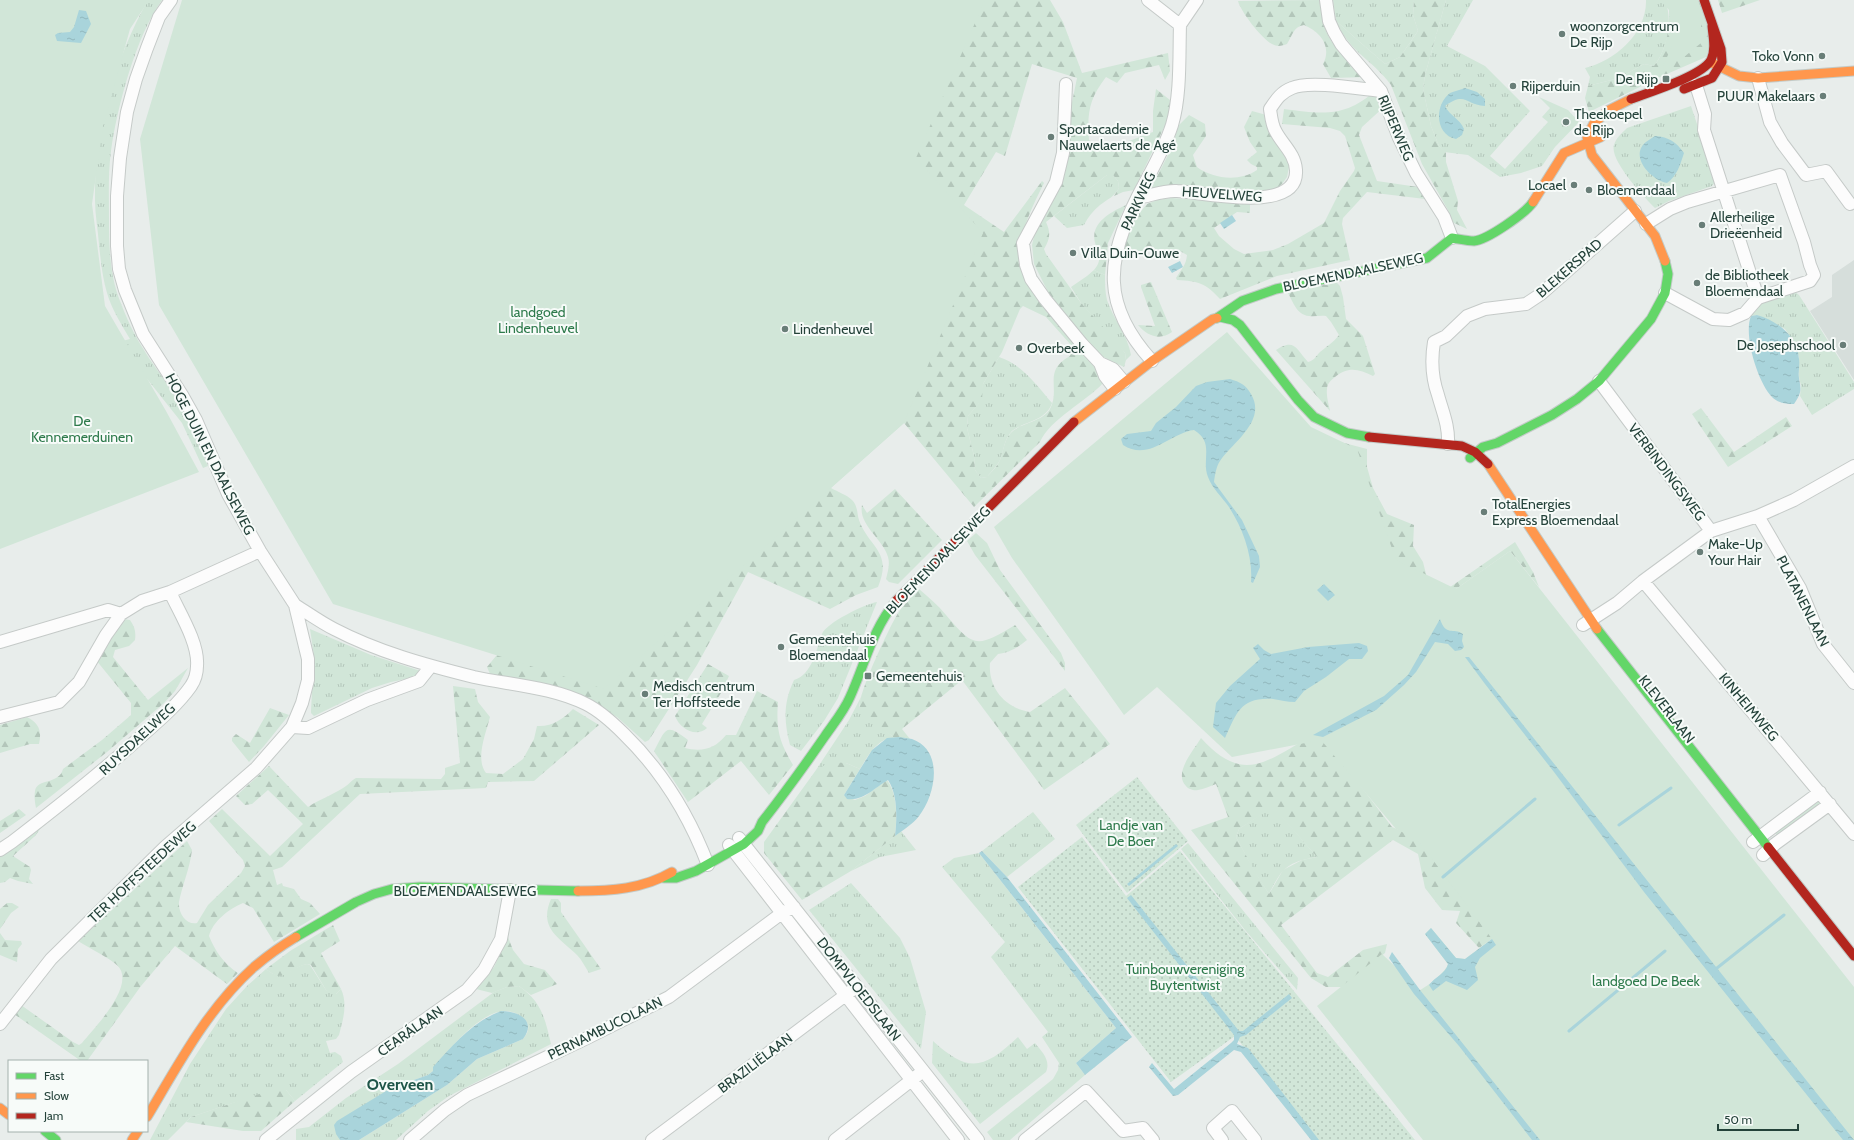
<svg xmlns="http://www.w3.org/2000/svg" width="1854" height="1140" viewBox="0 0 1854 1140" font-family="Cabin,sans-serif">
<defs>
<pattern id="grass-tufts" width="24" height="20" patternUnits="userSpaceOnUse"><rect width="24" height="20" fill="#d1e6d8"/><path d="M3 7l-1-3M5 7V3M7 7l1-3M15 17l-1-3M17 17v-4M19 17l1-3" fill="none" stroke="#b3c6ba"/></pattern>
<pattern id="forest-firs" width="22" height="20" patternUnits="userSpaceOnUse"><rect width="22" height="20" fill="#d1e6d8"/><path d="M5 1l3.5 6h-7zM16 11l3.5 6h-7z" fill="#b3c6ba"/></pattern>
<pattern id="garden-dots" width="8" height="8" patternUnits="userSpaceOnUse"><rect width="8" height="8" fill="#d1e6d8"/><path d="M2 2h.1M6 6h.1" fill="none" stroke="#b3c6ba" stroke-width="1.8" stroke-linecap="round"/></pattern>
<pattern id="water-ripples" width="26" height="14" patternUnits="userSpaceOnUse"><rect width="26" height="14" fill="#a9d4db"/><path d="M2 4q2-2 4 0t4 0M15 11q2-2 4 0t4 0" fill="none" stroke="#91b7bd"/></pattern>
</defs>
<rect width="100%" height="100%" fill="#e8edeb"/>
<path fill="#d6dedb" d="M1854,260V380L1810,311L1832,297V275Z"/>
<path fill="url(#grass-tufts)" d="M148,0H162C136,36 117,107 111,151C108,174 109,197 109,220C109,247 110,276 120,301C126,317 134,335 144,350C152,364 164,378 172,392C186,415 197,441 208,466L203,468L182,423L140,370L88,350L130,339C123,327 114,313 109,299C103,282 101,263 99,245C98,230 95,215 95,200C94,134 115,58 148,0Z
M1333,0H1414L1413,15L1418,31L1400,57L1385,64L1336,21Z
M1446,0H1473L1447,46L1485,66L1530,111L1490,156L1505,169L1548,122L1542,117L1550,108L1539,97L1568,110L1579,122L1555,147L1542,166L1521,173L1500,177L1468,155L1444,152L1439,146L1431,126L1423,89L1425,75Z
M1646,0H1665C1673,21 1668,48 1654,66L1644,64L1619,78L1588,86L1590,77L1585,68C1615,61 1647,33 1646,0Z
M1691,106L1716,181L1712,186L1669,201L1655,208C1645,198 1609,160 1614,145C1616,138 1622,133 1627,128Z
M1107,175H1113L1118,181L1119,188C1114,197 1108,199 1100,205C1093,211 1088,217 1084,225L1067,228L1054,216Z
M1094,270L1105,275C1105,283 1105,292 1107,300C1113,319 1128,335 1131,355L1126,360L1125,353L1081,303L1071,287L1087,276Z
M1794,291L1799,295L1854,382V389L1812,415L1800,396L1801,386L1799,377V357L1793,341L1785,329L1757,315L1751,316L1747,313L1753,304Z
M999,357C1023,365 1036,385 1052,403C1046,421 1025,421 1012,431C1004,439 1004,450 1000,460C997,466 991,472 987,477L981,478L975,470L974,456L967,428L968,416L979,403L983,384Z
M877,602L838,698L824,721L801,751L790,745C784,722 783,703 794,680C812,675 816,650 822,634C826,623 865,604 877,602Z
M310,629L371,655L430,674L391,682L372,688L314,716L311,713V710L314,656Z
M861,697L859,706L894,738C877,738 868,756 860,769L846,763L816,770L849,720Z
M1819,796L1826,805L1779,838L1773,830Z
M1273,806L1317,857C1287,862 1282,868 1269,894L1254,871L1236,837L1239,829Z
M1033,812L1055,839L1007,877L982,851Z
M901,831L916,850L880,857L851,871Z
M1188,843L1298,978L1297,990L1245,930L1181,849Z
M979,853L1116,1028L1076,1063L1085,1075L1010,1140H993L987,1132L1053,1079L1058,1070L1059,1063L1042,1037L1048,1032L991,957L1005,942L942,867L954,858Z
M851,883L900,938L910,958L926,1012L921,1049L809,910Z
M307,964L310,965L326,990L336,994L341,989C348,1004 343,1020 339,1035L336,1039L326,1041L330,1053L335,1052L341,1056L343,1062L295,1101L286,1090L233,1103L191,1117L168,1140H150L190,1064L226,1009L247,986L266,969C284,984 290,967 307,964Z
M519,986C542,1002 545,1019 551,1044L449,1096L428,1111L396,1140H359L447,1085L477,1059L523,1039C528,1033 531,1026 525,1020C496,989 452,1047 434,1067L433,1071L428,1075L391,1088L340,1140H296V1129L309,1127L346,1098L398,1064L494,992L507,987Z
M1018,1037L1027,1049L1035,1043C1042,1052 1051,1060 1046,1072L980,1124L932,1063L933,1041C969,1074 984,1069 1018,1037Z"/>
<path fill="url(#forest-firs)" fill-rule="evenodd" d="M771,0H1050L1063,22L1082,73L1168,53L1170,71L1165,80L1159,65L1125,73L1117,83L1106,77C1089,99 1087,113 1089,140C1107,154 1134,138 1153,132V111L1156,89L1170,100L1169,117L1134,190L1123,192L1114,196L1119,188L1118,181L1113,175H1107L1046,222C1051,233 1050,239 1044,249L1046,254L1081,303L1117,342L1125,353L1126,360L1124,367L1093,352L1049,294L1034,264L1032,245L1035,232L1055,185L1077,78L1032,64L1005,156L996,152L964,205L1004,232L1042,181L1044,183C1033,205 1022,227 1019,252L1092,360L1103,383C1087,401 1050,419 1040,442L974,507L904,423L831,488C838,492 847,495 852,500C858,506 857,514 859,520C869,548 893,551 878,587L856,595L830,609L748,572L697,665L649,740L645,742L617,717L585,699L490,674L487,667L496,656L509,645ZM1023,306L1046,317L1071,345L1070,356C1042,371 1061,388 1050,409C1044,420 1024,423 1014,430C1004,437 1004,450 1000,460C997,467 991,472 987,477L981,478L975,470L974,456L967,428L968,416L982,400L983,384L1002,352L1020,309Z
M1321,0C1320,39 1340,54 1368,77L1331,78L1323,64C1332,47 1321,32 1304,25C1293,27 1293,35 1287,44C1282,46 1277,47 1272,44C1261,38 1241,12 1238,1Z
M1414,0H1446L1425,75L1423,89L1431,126L1439,146L1446,153V162L1458,201L1457,210L1467,229L1452,222L1448,210L1422,164L1391,85C1372,59 1350,53 1336,21L1385,64L1400,57L1418,31L1413,15Z
M1702,0L1713,33L1706,57L1660,77L1589,112L1585,98L1588,86L1619,78L1644,64L1654,66C1666,51 1670,28 1669,10Z
M1718,0H1760L1722,13Z
M1376,90L1385,106L1362,127L1359,135L1377,181L1418,187L1425,199L1367,192L1343,218L1342,224L1350,260L1277,276L1220,299C1206,283 1198,281 1177,280L1176,278C1181,269 1186,266 1187,255L1180,251H1122L1131,223L1147,204L1157,200L1172,198L1250,204V213L1237,212L1214,228L1219,236L1234,249L1244,254L1273,250L1288,244L1324,223L1340,191L1354,171L1355,168L1345,136L1340,131L1330,128L1282,124L1284,109C1323,114 1345,118 1376,90Z
M1252,111L1270,116L1290,158L1289,167L1287,177L1282,184L1276,189L1259,193L1149,192L1168,155L1179,125L1189,115L1205,124L1206,136L1193,155L1197,167C1213,179 1240,182 1257,170V167L1251,164L1247,160L1257,152L1250,142L1244,127Z
M1126,205L1108,243L1105,275L1094,270C1102,261 1099,256 1096,246C1088,224 1109,213 1126,205Z
M1151,282L1172,332C1160,341 1147,336 1138,325L1155,326L1141,287V285Z
M1336,282L1340,286L1343,297L1346,319L1363,336L1375,374L1373,376C1359,369 1348,366 1335,377C1331,380 1327,384 1327,389C1326,397 1329,405 1330,411L1276,350C1295,338 1296,349 1308,362C1315,360 1315,357 1320,352C1327,346 1333,343 1339,335L1331,322L1326,316C1320,315 1315,317 1309,316C1297,315 1293,302 1288,293Z
M1701,408L1734,452L1786,417L1792,426L1728,467L1692,414Z
M1333,440L1367,449V467L1373,488L1387,514L1414,525L1413,546L1423,562L1428,582L1396,573Z
M895,489L942,540L898,584L889,582L886,579C888,571 890,564 888,557C883,539 858,525 862,505L867,513Z
M976,533L987,543L1000,570L1061,653L1065,663V671L975,555L967,541Z
M1515,542L1533,572L1539,587L1510,551L1456,589L1433,599Z
M919,589C928,597 938,605 946,615C974,648 977,648 1015,625L1027,640C1018,647 1010,653 998,654L990,663C988,688 1005,708 1030,712L1065,688L1110,744L1044,790L962,680L902,729L910,739L894,738C882,726 866,723 860,708C856,698 889,628 897,615C902,606 911,597 919,589Z
M123,619L130,620C135,627 136,632 135,640L129,646L115,650L113,657L148,700L188,668L175,691L164,703L107,752L36,808C35,803 34,797 35,791C37,778 59,785 63,769L102,740L131,715V703L96,660Z
M708,664L729,676L721,693L702,724L707,728C696,738 680,729 675,716Z
M453,686L475,689L478,702L490,717C486,733 475,759 486,773L503,774L523,759L534,739L537,726C552,727 563,719 573,709L599,725L534,781L488,782L486,788L360,794L282,867L273,870L277,885L282,883L283,886L294,889L301,899L310,903L320,914L274,942L253,908L243,903C229,909 213,921 209,936C215,951 224,964 238,973L227,984L175,946L141,986L87,1061H81L14,1014L21,1005L73,1042L79,1045L82,1043C94,1028 136,986 118,966C110,958 89,948 78,941L187,841L192,850C190,868 182,886 179,902C178,913 186,925 197,923L208,905L241,873L245,866L243,860L209,821L222,809L270,856L303,824L268,790L252,804L245,805L236,796L269,766L308,807C320,799 337,793 346,786C350,783 351,781 356,778L441,779L445,774V768L460,763Z
M757,691L778,702C776,730 779,741 793,765L769,795L741,761L688,802L654,751C666,729 665,722 688,740L685,748C702,752 715,749 726,735H736Z
M270,708L289,715L264,746L249,762L232,741V738L236,734L250,743Z
M27,717C39,723 42,731 39,744H30L0,753V725Z
M1313,735L1323,737L1392,827L1416,837L1506,949L1492,939L1479,948L1456,923L1460,911L1442,910L1425,888L1418,854L1393,840L1281,925L1317,973L1328,977L1363,950L1387,944L1385,953L1342,987H1326L1311,978L1191,830L1228,817L1216,784C1210,786 1204,789 1198,790C1194,791 1188,789 1186,786C1173,773 1194,750 1201,738C1244,786 1268,760 1313,735ZM1273,807L1317,857L1302,860L1283,870L1269,894L1254,870L1236,837L1239,829Z
M830,762L846,763L860,769L844,795L855,800L865,796L887,780C898,795 897,818 895,836L851,871L802,900L764,853V842L816,770Z
M19,809L26,815L0,833V821Z
M43,825L35,836L13,856L30,867L31,870L29,879L33,884L18,881L10,878L5,882L0,883V850Z
M551,899H558L561,903V912L601,969L589,973C585,967 582,960 577,955C560,938 538,929 551,899Z
M7,903H12L19,907L11,913L0,929V909Z
M333,925L340,941L321,953L341,989L336,994H331L326,990L311,965L307,964C289,968 285,985 266,969L290,951Z
M0,933L5,940L21,941L22,944L18,949L17,962L0,955Z
M508,937L513,950L524,964L545,970L557,984L531,995L519,986L507,987L492,993L476,989L494,967Z
M280,1087L286,1090L295,1101L261,1131H243L186,1122L191,1117Z"/>
<path fill="#d1e6d8" d="M0,0H149L130,29L103,126L92,204L105,306L166,411L199,472L0,549Z
M182,0H985L916,158L983,233L904,423L604,689L333,604L159,305L140,139Z
M1660,0H1698L1701,8V43L1684,57L1662,68L1673,44L1669,10Z
M1227,332L1311,427L1357,449L1396,560L1456,589L1510,551L1854,987V1140H1423L1317,1006L1382,954L1420,990C1428,986 1446,972 1448,964L1425,934L1431,928L1456,958L1465,959L1492,939L1418,840L1396,829L1321,740L1232,757L1157,687L1124,715L1012,558L994,527Z"/>
<path fill="url(#garden-dots)" d="M1137,777L1188,841L1127,893L1076,825Z
M1082,837L1126,896L1180,851L1415,1140H1317L1235,1036L1171,1082L1018,887Z"/>
<path fill="url(#water-ripples)" d="M79,10L86,11L91,24L81,43L57,41L55,35L58,33L70,32L74,27Z
M1465,88L1477,92L1485,99V106C1465,105 1466,91 1445,106C1450,116 1460,119 1464,129L1462,135L1456,139C1435,135 1434,105 1450,93C1454,91 1461,90 1465,88Z
M1655,136C1669,137 1676,142 1684,153C1680,165 1677,176 1667,183C1655,181 1637,165 1640,151C1642,143 1649,140 1655,136Z
M1232,215L1236,221L1224,229L1220,223Z
M1180,261L1183,267L1172,273L1168,267Z
M1757,315C1777,321 1797,335 1799,359C1800,365 1798,372 1799,378C1801,390 1802,392 1794,404C1786,404 1778,403 1772,397C1758,383 1743,335 1751,316Z
M1230,379C1240,382 1246,385 1251,394C1267,421 1233,442 1220,461C1216,467 1215,475 1214,482L1242,520L1259,556L1260,567L1253,583L1251,582C1253,556 1243,529 1229,507C1222,497 1212,488 1208,477C1201,459 1215,443 1194,430C1170,433 1149,462 1123,445L1121,439L1127,434L1151,431L1156,423L1176,407L1196,386L1207,382Z
M1324,584L1335,595L1328,601L1317,590Z
M1440,619C1446,637 1453,627 1463,634L1462,641L1464,647L1461,650L1455,651L1448,644L1435,642L1416,672L1404,685L1376,710L1323,737L1313,735L1384,696L1408,675Z
M1359,643L1367,646L1368,651L1362,659H1349L1326,677L1304,691L1295,702C1287,702 1281,700 1273,699C1241,697 1237,712 1225,738L1213,727L1216,703L1230,686L1260,659L1253,648L1258,644L1264,650L1271,654L1308,647Z
M1465,657H1469L1854,1140H1843L1644,892L1554,772L1485,684Z
M900,737C903,738 908,738 912,739C945,751 935,796 919,816C913,824 903,830 895,836C897,819 898,795 888,780C874,788 864,801 847,799L844,795L872,750L887,738Z
M1176,844L1178,846L1129,886L1127,884Z
M982,851L1007,877L1132,1037L1085,1075L1076,1063L1116,1028L979,853Z
M1131,895L1239,1031H1243L1289,994L1292,998L1246,1035L1240,1037L1237,1044L1248,1048L1319,1140H1311L1241,1052L1234,1050L1178,1095L1173,1096L1149,1067L1152,1063L1174,1089L1231,1043L1234,1040V1035L1127,898Z
M1431,928L1456,958L1465,959L1492,939L1496,945L1480,958L1475,967L1478,980L1467,990L1446,981L1433,991L1429,985C1435,977 1446,973 1448,964L1425,934Z
M1392,952L1420,990L1540,1140H1532L1459,1046L1414,994L1389,958Z
M501,1011C519,1011 537,1021 523,1039L477,1059L447,1085L359,1140H340L336,1134L334,1125L337,1121L391,1088L428,1075L433,1071V1067C454,1044 472,1022 501,1011Z"/>
<g fill="none" stroke-linecap="round" stroke-linejoin="round">
<path stroke="#a9d4db" stroke-width="3" d="M1619,825L1671,788
M1443,877L1535,799
M1717,968L1784,915
M1569,1031L1665,951"/>
<g stroke="#c5cac8" stroke-width="14">
<path id="street" d="M1148,0L1180,25C1179,56 1181,95 1172,125C1164,150 1150,173 1138,196C1106,260 1101,305 1152,361
M1326,0L1329,21L1334,32L1341,44L1381,91L1399,138L1416,173L1444,217L1452,238
M1180,25L1197,0
M1758,78L1770,122L1782,143L1806,175L1826,171L1850,204
M1066,84L1063,153L1056,182L1023,243L1026,265L1031,279L1045,299L1082,344L1100,363L1113,369L1124,382
M1696,85L1705,114L1704,130L1758,298
M1137,198C1150,196 1164,190 1177,191C1202,192 1299,215 1296,170C1295,154 1283,145 1276,132C1272,126 1271,116 1270,109C1276,100 1281,92 1292,88C1309,80 1361,89 1381,91
M1646,224L1670,209L1687,202L1780,175L1804,242L1810,265L1814,275L1810,281L1758,298L1745,313L1729,320L1713,319L1665,293
M1100,363L1105,376L1115,389
M1599,381L1711,531
M1448,444C1449,426 1443,413 1438,395C1432,378 1431,360 1434,342L1446,336L1467,316L1485,309L1526,304L1541,294L1635,211
M1758,516L1800,588L1823,644L1854,683
M1643,581L1854,834
M295,605C308,613 320,622 334,629C378,652 426,665 474,677C511,685 552,687 586,704C600,711 613,723 624,734C662,771 689,815 708,865
M1583,625L1617,603L1643,581L1711,531L1758,516L1794,500L1854,466
M0,642L108,610L121,614
M0,717L59,702L79,682L106,635L121,614L142,601L170,592L260,551
M292,727L308,728L367,700L419,681L431,666
M739,838L978,1140
M1753,842L1820,792
M729,845L958,1140
M0,850L12,842C55,809 97,776 137,740C155,724 177,706 191,686C195,680 197,673 197,666C199,643 179,612 170,592
M1763,855L1775,844L1830,804
M0,1024L51,959L165,847L256,768L292,727L302,703L308,680V659L295,605L260,551L228,494L196,420L182,395L143,334L125,290L119,269L117,246V196L120,158L127,112L136,79L147,48L159,17L171,0
M266,1140L351,1072L467,990L484,970L501,939L510,890
M410,1140L445,1110L467,1095L587,1038L669,997L782,913L794,907
M652,1140L851,991
M835,1140L918,1075
M1025,1140L1086,1091L1123,1131L1143,1128L1153,1140
M1222,1140L1213,1128L1232,1111L1255,1140"/>
</g>
<g stroke="#c3cbc8" stroke-width="11">
<path id="fast" d="M1220,317L1233,320L1240,325L1298,400L1314,417L1347,433L1369,437
M1217,318L1242,301L1276,289L1427,258L1452,238C1459,239 1467,241 1474,241C1487,240 1526,213 1533,202
M1470,458L1483,447L1497,443L1552,415L1577,399L1599,381L1651,319L1665,293L1668,274L1665,261
M1597,629L1768,847
M664,878H676L696,871L744,844L758,831L762,822C784,794 805,765 825,736C834,723 844,711 850,697C865,664 872,630 896,601
M296,937L356,902L374,894L392,889L420,887L578,891
M45,1131L56,1140"/>
</g>
<g stroke="#c3cbc8" stroke-width="11">
<path id="slow" d="M1710,62L1739,76L1758,78L1854,71
M1631,99L1609,110L1594,123L1587,137L1592,155L1655,236L1665,261
M1533,202L1564,153L1601,137
M1074,422L1152,361L1213,319L1217,318
M1488,464L1597,629
M578,891C611,891 643,889 672,872
M0,1108L9,1115
M147,1117C178,1065 208,1008 254,967C267,956 281,946 296,937
M132,1140L138,1131"/>
</g>
<g stroke="#c3cbc8" stroke-width="11">
<path id="jam" d="M1684,89L1712,78L1722,62L1721,49L1704,0
M1631,99C1650,92 1702,76 1711,60C1716,49 1713,37 1712,26
M1369,437L1462,446L1475,452L1488,464
M896,601L1074,422
M1768,847L1854,956"/>
</g>
<use href="#street" stroke="#fcfcfc" stroke-width="12"/>
<use href="#fast" stroke="#63d668" stroke-width="9"/>
<use href="#slow" stroke="#ff974d" stroke-width="9"/>
<use href="#jam" stroke="#b3261e" stroke-width="9"/>
</g>
<g fill="#697e78" stroke="#f7fbf9" stroke-width="1.5">
<circle cx="1562" cy="34" r="4"/>
<circle cx="1822" cy="56" r="4"/>
<rect x="1662" y="75" width="8" height="8" rx="2"/>
<circle cx="1513" cy="86" r="4"/>
<circle cx="1823" cy="96" r="4"/>
<circle cx="1566" cy="122" r="4"/>
<circle cx="1051" cy="137" r="4"/>
<circle cx="1574" cy="185" r="4"/>
<circle cx="1589" cy="190" r="4"/>
<circle cx="1702" cy="225" r="4"/>
<circle cx="1073" cy="253" r="4"/>
<circle cx="1697" cy="283" r="4"/>
<circle cx="785" cy="329" r="4"/>
<circle cx="1843" cy="345" r="4"/>
<circle cx="1019" cy="348" r="4"/>
<circle cx="1484" cy="512" r="4"/>
<circle cx="1700" cy="552" r="4"/>
<circle cx="781" cy="647" r="4"/>
<rect x="864" y="672" width="8" height="8" rx="2"/>
<circle cx="645" cy="694" r="4"/>
</g>
<g text-anchor="middle" stroke-width="4" stroke-linejoin="round" paint-order="stroke">
<g font-size="14" fill="#24423a" stroke="#f7fbf9" text-anchor="start">
<text x="1570" y="31">woonzorgcentrum<tspan x="1570" dy="16">De Rijp</tspan></text>
<text x="1814" y="61" text-anchor="end">Toko Vonn</text>
<text x="1658" y="84" text-anchor="end">De Rijp</text>
<text x="1521" y="91">Rijperduin</text>
<text x="1815" y="101" text-anchor="end">PUUR Makelaars</text>
<text x="1574" y="119">Theekoepel<tspan x="1574" dy="16">de Rijp</tspan></text>
<text x="1059" y="134">Sportacademie<tspan x="1059" dy="16">Nauwelaerts de Agé</tspan></text>
<text x="1566" y="190" text-anchor="end">Locael</text>
<text x="1597" y="195">Bloemendaal</text>
<text x="1710" y="222">Allerheilige<tspan x="1710" dy="16">Drieëenheid</tspan></text>
<text x="1081" y="258">Villa Duin-Ouwe</text>
<text x="1705" y="280">de Bibliotheek<tspan x="1705" dy="16">Bloemendaal</tspan></text>
<text x="793" y="334">Lindenheuvel</text>
<text x="1835" y="350" text-anchor="end">De Josephschool</text>
<text x="1027" y="353">Overbeek</text>
<text x="1492" y="509">TotalEnergies<tspan x="1492" dy="16">Express Bloemendaal</tspan></text>
<text x="1708" y="549">Make-Up<tspan x="1708" dy="16">Your Hair</tspan></text>
<text x="789" y="644">Gemeentehuis<tspan x="789" dy="16">Bloemendaal</tspan></text>
<text x="876" y="681">Gemeentehuis</text>
<text x="653" y="691">Medisch centrum<tspan x="653" dy="16">Ter Hoffsteede</tspan></text>
</g>
<g font-size="14" fill="#24423a" stroke="#f7fbf9">
<text transform="translate(1396 128) rotate(67)" y="5">RIJPERWEG</text>
<text transform="translate(1222 194) rotate(4)" y="5">HEUVELWEG</text>
<text transform="translate(1138 201) rotate(-65)" y="5">PARKWEG</text>
<text transform="translate(1569 268) rotate(-41)" y="5">BLEKERSPAD</text>
<text transform="translate(1353 272) rotate(-12)" y="5">BLOEMENDAALSEWEG</text>
<text transform="translate(210 454) rotate(63)" y="5">HOGE DUIN EN DAALSEWEG</text>
<text transform="translate(1667 472) rotate(53)" y="5">VERBINDINGSWEG</text>
<text transform="translate(938 560) rotate(-46)" y="5">BLOEMENDAALSEWEG</text>
<text transform="translate(1803 601) rotate(63)" y="5">PLATANENLAAN</text>
<text transform="translate(1749 707) rotate(50)" y="5">KINHEIMWEG</text>
<text transform="translate(1667 709) rotate(52)" y="5">KLEVERLAAN</text>
<text transform="translate(137 739) rotate(-43)" y="5">RUYSDAELWEG</text>
<text transform="translate(142 872) rotate(-43)" y="5">TER HOFFSTEEDEWEG</text>
<text x="465" y="896">BLOEMENDAALSEWEG</text>
<text transform="translate(859 989) rotate(52)" y="5">DOMPVLOEDSLAAN</text>
<text transform="translate(605 1028) rotate(-26)" y="5">PERNAMBUCOLAAN</text>
<text transform="translate(410 1031) rotate(-35)" y="5">CEARÁLAAN</text>
<text transform="translate(755 1063) rotate(-37)" y="5">BRAZILIËLAAN</text>
</g>
<g font-size="14" fill="#2d7a4b" stroke="#f7fbf9">
<text x="538" y="317">landgoed<tspan x="538" dy="16">Lindenheuvel</tspan></text>
<text x="82" y="426">De<tspan x="82" dy="16">Kennemerduinen</tspan></text>
<text x="1131" y="830">Landje van<tspan x="1131" dy="16">De Boer</tspan></text>
<text x="1185" y="974">Tuinbouwvereniging<tspan x="1185" dy="16">Buytentwist</tspan></text>
<text x="1646" y="986">landgoed De Beek</text>
</g>
<g font-size="16" font-weight="bold" fill="#1f5548" stroke="#f7fbf9">
<text x="400" y="1090">Overveen</text>
</g>
</g>
<rect x="8" y="1060" width="140" height="72" fill="#f7fbf9" stroke="#a3b1ad"/>
<rect x="16" y="1073" width="20" height="6" fill="#63d668" stroke="#a3b1ad"/>
<text x="44" y="1080" font-size="12" fill="#24423a">Fast</text>
<rect x="16" y="1093" width="20" height="6" fill="#ff974d" stroke="#a3b1ad"/>
<text x="44" y="1100" font-size="12" fill="#24423a">Slow</text>
<rect x="16" y="1113" width="20" height="6" fill="#b3261e" stroke="#a3b1ad"/>
<text x="44" y="1120" font-size="12" fill="#24423a">Jam</text>
<path d="M1718 1124v6h80v-6" fill="none" stroke="#24423a" stroke-width="2"/>
<text x="1724" y="1124" font-size="12" fill="#24423a" stroke="#f7fbf9" stroke-width="3" paint-order="stroke">50 m</text>
</svg>
